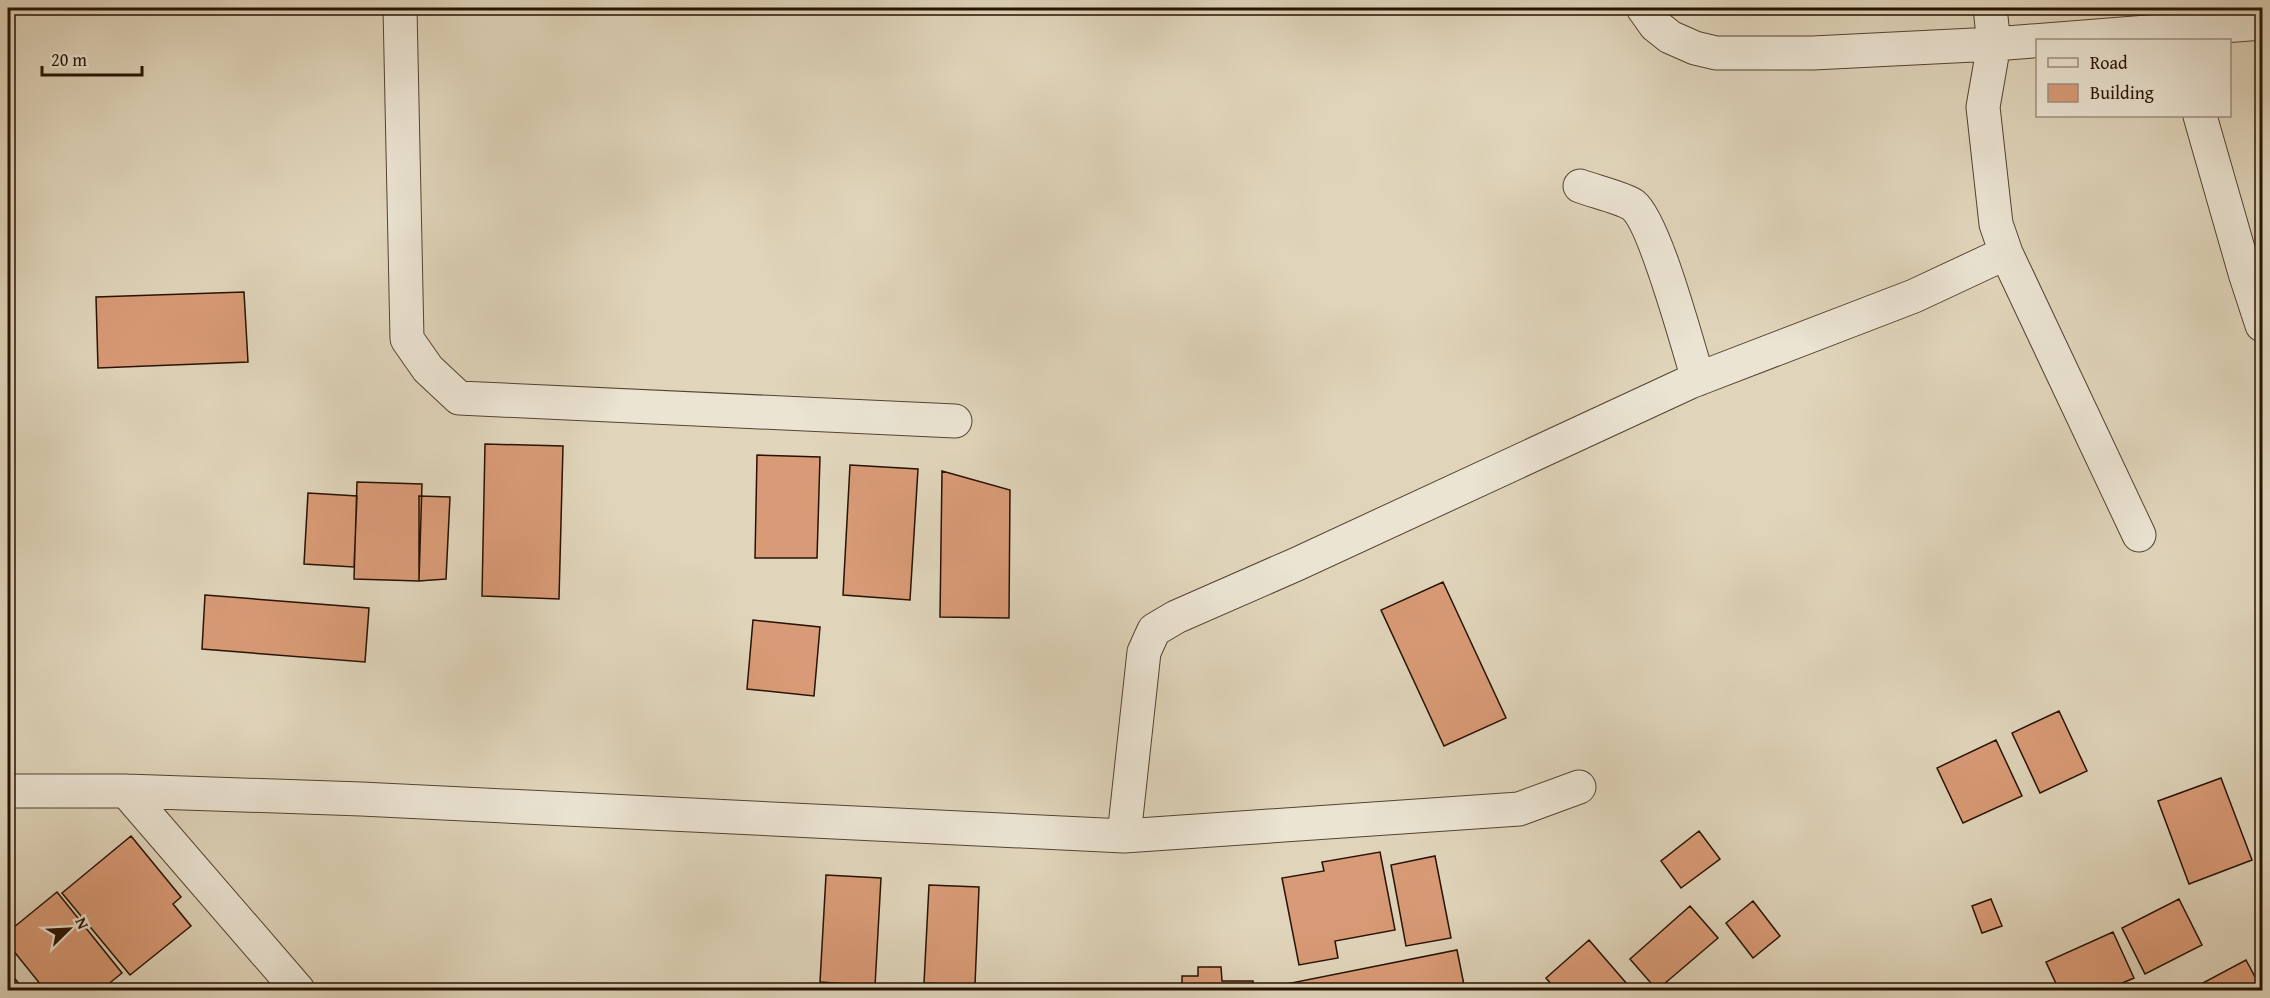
<svg xmlns="http://www.w3.org/2000/svg" width="2270" height="998" viewBox="0 0 2270 998" font-family="'Gentium Book Plus',serif">
<rect width="100%" height="100%" fill="#e0d5bb"/>
<filter id="stains"><feTurbulence type="fractalNoise" baseFrequency=".00333" numOctaves="4"/><feColorMatrix values="0 0 0 0 .2 0 0 0 0 .09 0 0 0 0 .02 0 0 0 .5 -.17"/></filter>
<radialGradient id="worn" r=".72"><stop offset=".6" stop-color="#630" stop-opacity="0"/><stop offset="1" stop-color="#630" stop-opacity=".3"/></radialGradient>
<path fill="#d99b77" stroke="#271203" stroke-width="1.5" d="M244,292L248,362L98,368L96,297Z
M485,444L563,446L559,599L482,596Z
M757,455L820,457L817,558H755Z
M850,465L918,469L910,600L843,595Z
M942,471L1010,490L1009,618L940,617Z
M357,482L422,484L419,581L354,579Z
M308,493L357,496L354,567L304,564Z
M419,496L450,497L446,579L419,581Z
M2259,562H2262V623H2260Z
M1443,582L1506,718L1444,746L1381,610Z
M205,595L369,608L365,662L202,649Z
M753,620L820,627L814,696L747,689Z
M2059,711L2087,771L2040,793L2012,733Z
M1996,740L2022,796L1963,823L1937,768Z
M2221,778L2252,860L2189,884L2158,801Z
M1699,831L1720,859L1681,888L1661,861Z
M131,836L181,897L173,904L191,926L130,975L62,893Z
M1380,852L1395,930L1335,941L1338,958L1299,965L1282,878L1324,871L1322,862Z
M1435,856L1451,938L1406,946L1391,865Z
M826,875L881,878L875,986L820,982Z
M929,885L979,887L975,985L924,983Z
M57,892L122,973L101,990H45L8,944V932Z
M1991,899L2002,926L1982,933L1972,906Z
M2179,899L2202,945L2145,974L2122,928Z
M1753,901L1780,936L1753,958L1726,923Z
M1690,906L1718,938L1657,990L1630,959Z
M2113,932L2134,978L2106,990H2059L2046,962Z
M1589,940L1627,984L1619,990H1556L1546,978Z
M1457,950L1464,985L1433,990H1271V987Z
M2246,960L2262,990H2201L2199,985Z
M1198,967H1221L1222,981H1253V990H1182V976H1198Z
M8,970L24,990H8Z"/>
<g fill="none" stroke-linecap="round" stroke-linejoin="round">
<g stroke="#554331" stroke-width="35">
<path id="minor" d="M400,8L407,339L428,369L459,398L955,421
M1643,8L1655,25L1670,37L1695,48L1716,53H1813L1994,44L2262,23
M1990,8L1994,44L1983,107L1996,224L2006,253L2139,535
M2200,116L2245,273L2262,325
M1580,186C1593,191 1623,198 1633,205C1655,222 1688,347 1698,379
M8,791H126L361,799L1124,836L1519,809L1579,787
M126,791L298,990
M1124,836L1144,652L1154,630L1176,617L1297,564L1690,382L1914,296L2006,253"/>
</g>
<use href="#minor" stroke="#ebe4d3" stroke-width="33"/>
</g>
<rect width="2270" height="998" fill="none" stroke="#e0d5bb" stroke-width="30"/>
<rect x="9" y="9" width="2252" height="980" fill="none" stroke="#271203" stroke-width="3"/>
<rect x="15" y="15" width="2240" height="968" fill="none" stroke="#271203" stroke-width="1.5"/>
<rect x="2036" y="39" width="195" height="78" fill="#ebe4d3" stroke="#9d9080" stroke-width="1.5"/>
<rect x="2048" y="58" width="30" height="9" fill="#ebe4d3" stroke="#9d9080" stroke-width="1.5"/>
<text x="2090" y="69" font-size="18" fill="#271203">Road</text>
<rect x="2048" y="84" width="30" height="18" fill="#d99b77" stroke="#9d9080" stroke-width="1.5"/>
<text x="2090" y="99" font-size="18" fill="#271203">Building</text>
<g transform="translate(69 929) rotate(66)" stroke="#ebe4d3" stroke-width="4.5" paint-order="stroke">
<path d="M0-4.5L10 22L0 15L-10 22Z" fill="#271203"/>
<text y="-9" font-size="16" font-weight="bold" text-anchor="middle" fill="#271203">N</text>
</g>
<path d="M42 66v9h100v-9" fill="none" stroke="#271203" stroke-width="3"/>
<text x="51" y="66" font-size="18" fill="#271203" stroke="#ebe4d3" stroke-width="4.5" paint-order="stroke">20 m</text>
<rect width="100%" height="100%" filter="url(#stains)"/>
<rect width="100%" height="100%" fill="url(#worn)"/>
</svg>
